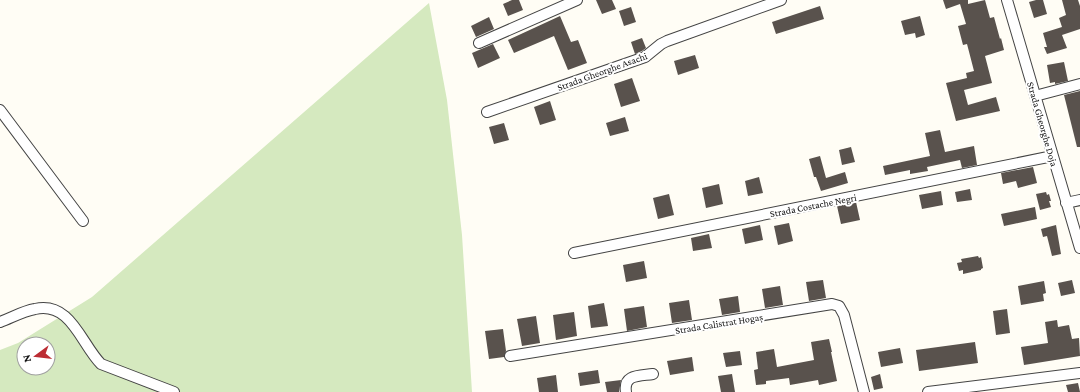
<svg xmlns="http://www.w3.org/2000/svg" width="1080" height="392" viewBox="0 0 1080 392" font-family="'Crimson Pro',serif">
<rect width="100%" height="100%" fill="#fffdf5"/>
<path fill="#d5e9bf" fill-rule="evenodd" d="M429,3L447,100L462,235L472,392H0V350L18,343L92,297ZM24,344H48V368H24Z"/>
<path fill="#59524d" d="M512,0H519L523,10L508,16L503,4Z
M596,0H612L616,9L602,14Z
M943,0H968V4L985,0L990,18L994,17L1000,39L1001,38L1004,50L985,56L992,83L964,90L968,105L996,97L1000,111L956,121L946,83L967,78L966,73L974,71L967,44L963,45L958,26L966,24L960,4L946,9Z
M1036,0H1043L1047,14L1034,18L1029,2Z
M1062,0H1078L1080,6V29L1062,35L1067,48L1047,54L1044,47H1047L1043,33L1062,27L1059,18L1066,15Z
M820,6L824,19L776,34L772,22Z
M631,7L636,22L624,26L619,11Z
M560,16L571,42L578,40L587,63L568,70L554,36L514,53L508,40Z
M920,16L925,35L916,38L915,33L905,35L901,21Z
M489,17L494,29L476,37L471,26Z
M642,38L646,48L642,51L635,54L631,42Z
M493,44L500,58L478,68L472,53Z
M695,55L699,68L678,75L674,61Z
M1064,62L1068,81L1055,84V82L1050,83L1047,65Z
M632,78L640,101L621,107L614,84Z
M1080,91V147H1077L1064,95Z
M550,101L556,120L540,125L534,107Z
M625,117L629,131L610,136L606,123Z
M504,123L509,140L494,144L489,127Z
M940,130L945,152L974,146L977,165L962,168L960,160L927,167L928,171L910,174V170L885,175L883,166L930,156L925,133Z
M851,147L855,162L842,165L839,150Z
M820,156L826,178L845,172L848,183L821,191L816,177H814L809,159Z
M1033,167L1037,183L1018,188L1016,181L1003,184L1001,173Z
M759,177L763,193L748,196L745,181Z
M719,184L723,204L706,208L702,188Z
M970,189L972,200L957,202L955,192Z
M941,191L943,205L922,209L919,195Z
M1046,192L1047,195L1049,194L1051,201H1049L1051,207L1040,210L1036,194Z
M669,194L674,215L658,219L653,198Z
M856,202L860,220L841,224L837,206Z
M1035,207L1037,219L1004,226L1001,214Z
M789,223L793,241L778,245L774,226Z
M760,225L763,240L745,244L742,229Z
M1056,225L1061,254L1052,256L1047,236L1043,237L1041,229Z
M709,234L712,248L693,251L691,238Z
M978,256L979,258L981,257L983,268L981,269V270L963,274V270L959,271L957,263L962,262L961,259Z
M644,261L647,278L626,282L623,265Z
M823,280L826,298L809,301L806,282Z
M1072,280L1075,293L1061,296L1058,283Z
M1044,281L1046,293L1043,294L1044,301L1021,305L1018,286Z
M780,286L783,305L765,308L762,289Z
M738,296L740,312L722,315L719,299Z
M689,300L692,320L672,323L669,303Z
M604,303L608,326L591,328L588,306Z
M644,306L647,327L627,331L624,309Z
M1007,309L1010,333L996,335L993,311Z
M574,312L577,336L556,340L553,315Z
M536,316L540,343L522,346L517,319Z
M1057,320L1058,327L1069,325L1072,339L1079,338L1080,356L1024,365L1021,347L1048,343L1045,322Z
M503,329L506,351L504,357L489,359L485,331Z
M829,339L832,352H831L837,381L819,385L818,380L790,385L789,378L766,381V384L756,385L754,370L758,369L756,352L774,349L777,367L814,360L811,342Z
M975,342L978,363L919,371L916,350Z
M900,348L903,363L881,367L878,352Z
M740,351L742,365L726,367L723,353Z
M692,357L694,371L670,375L667,361Z
M598,370L600,383L580,386L578,373Z
M732,374L735,392H721L718,376Z
M880,374L883,388L874,390L871,377Z
M556,375L558,392H539L537,378Z
M621,380L619,392H607L605,382Z
M1078,383L1080,392H1068L1066,385Z"/>
<g fill="none" stroke-linecap="round" stroke-linejoin="round">
<g stroke="#444" stroke-width="12">
<path id="minor" d="M1007,0L1080,248
M479,43L577,0
M1035,96L1080,84
M0,110L83,221
M487,112L645,57L661,44L667,41L781,0
M1066,203L1080,200
M574,253L1053,156
M0,322C11,318 23,311 35,309C71,301 81,344 101,364L174,392
M510,356L832,304L839,306L844,315L864,392
M626,392C623,374 640,376 653,374
M928,392L1080,373"/>
</g>
<use href="#minor" stroke="#fff" stroke-width="10"/>
</g>
<g text-anchor="middle" stroke-width="4" stroke-linejoin="round" paint-order="stroke">
<g font-size="10" fill="#111" stroke="#fff">
<text transform="translate(602 71) rotate(-20)" y="4">Strada Gheorghe Asachi</text>
<text transform="translate(1043 124) rotate(74)" y="4">Strada Gheorghe Doja</text>
<text transform="translate(813 205) rotate(-11)" y="4">Strada Costache Negri</text>
<text transform="translate(719 323) rotate(-9)" y="4">Strada Calistrat Hogaș</text>
</g>
</g>
<g transform="translate(36 356) rotate(255)"><circle r="19" fill="#ffffff" stroke="#a0a0a0"/>
<path d="M0-3L7 15L0 10L-7 15Z" fill="#bc2d34"/>
<text y="-6" font-size="11" font-weight="bold" text-anchor="middle" fill="#111111">N</text>
</g>
</svg>
